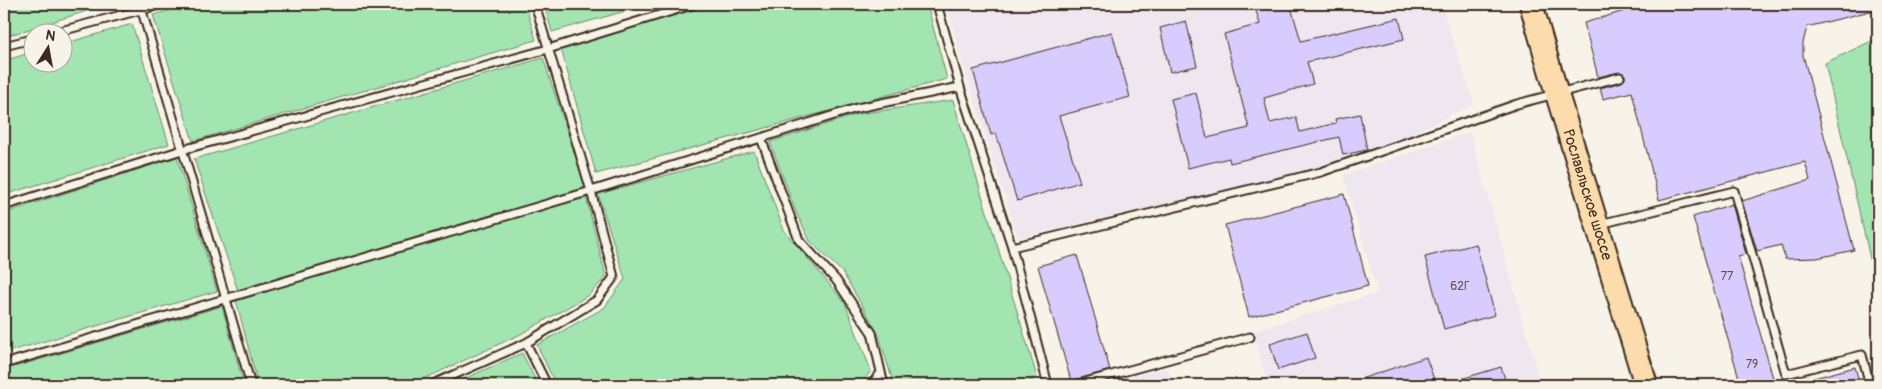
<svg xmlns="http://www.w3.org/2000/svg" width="1882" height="389" viewBox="0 0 1882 389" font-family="Pangolin,sans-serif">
<rect width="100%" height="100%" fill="#f7f3e8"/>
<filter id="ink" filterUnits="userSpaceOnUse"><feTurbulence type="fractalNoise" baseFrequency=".02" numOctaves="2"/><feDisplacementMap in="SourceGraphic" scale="10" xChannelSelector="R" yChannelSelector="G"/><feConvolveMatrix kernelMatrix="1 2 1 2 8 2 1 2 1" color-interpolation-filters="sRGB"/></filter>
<g filter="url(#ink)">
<path fill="#eee7ef" d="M947,4H1441L1474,104L1396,141L1330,165L1018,238L963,65Z
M1470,132L1541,385H1268L1253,331L1378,293L1343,175Z
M1166,368L1176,385H1099Z"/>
<path fill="#a2e5b0" stroke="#6e8867" d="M4,4H109L4,37Z
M192,4H525L536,40L193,141L153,15Z
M544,4H650L552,32Z
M711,4H927L947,79L596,174L561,49Z
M132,24L169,144L4,195V61L32,52V62H62L63,44Z
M1878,38V293L1825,63Z
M543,58L586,188L238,291L194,159Z
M953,100L1037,377L1025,385H894L878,333L843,273L810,241L796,212L770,142L858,114Z
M754,151L784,230L845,303L871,371L860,385H556L537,345L604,308L625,279L598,194Z
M177,157L217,291L4,353V213Z
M586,197L606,277L589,295L521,334L411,385H258L236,300Z
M222,306L244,385H4V370Z
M522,353L538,385H455V383Z"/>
<path fill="#d8ccfe" stroke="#3b2a1e" d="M1254,4H1290L1301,41L1399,18L1404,39L1307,62L1313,84L1264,98L1270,123L1296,117L1300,132L1336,123L1335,119L1360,114L1367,150L1343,155L1339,137L1230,163L1229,158L1188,168L1171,99L1196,93L1207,138L1249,128L1224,34L1260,24Z
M1648,4H1878V9L1807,27L1803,43V55L1854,250L1817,258L1785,259L1781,245L1757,251L1742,201L1810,180L1805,162L1659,200L1632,92L1603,99L1600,88L1622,82L1625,79V75L1619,72L1598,77L1584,23Z
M1186,21L1197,66L1170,72L1160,28Z
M1112,32L1130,97L1059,116L1080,182L1017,201L996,133L991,135L973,70Z
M1344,194L1368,286L1249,317L1225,225Z
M1732,204L1746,254L1738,256L1775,385H1741L1693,217Z
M1476,244L1495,315L1444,329L1425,257Z
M1077,255L1110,370L1071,381L1038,266Z
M1307,332L1315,358L1278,370L1270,344Z
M1426,357L1436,385H1350L1349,383Z
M1501,367L1507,385H1451V382Z
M1855,367L1860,385H1804L1803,381Z"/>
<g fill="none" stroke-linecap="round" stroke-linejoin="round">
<g stroke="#3b2a1e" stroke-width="11">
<path id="service" d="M140,4L251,385
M57,32L163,4
M4,46L32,39
M960,87L1012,247L1048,385
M761,138L799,240L836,280L872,333L884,385
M4,206L182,150L548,49L695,4
M1600,224L1734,191L1786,374L1862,355L1870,385
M1012,247L1321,172L1517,104L1620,77
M526,343L547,385
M4,364L591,191L857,108L960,87L937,4
M431,385L526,343L597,300L614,277L591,191L535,4
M871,385L880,374
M1075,385L1250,337"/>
</g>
<g stroke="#3b2a1e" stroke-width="26">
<g id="primary">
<path id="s1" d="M1531,4L1557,94L1646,385"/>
</g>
</g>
<use href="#service" stroke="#f7f3e8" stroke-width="7"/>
<use href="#primary" stroke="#fcdcac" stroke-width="22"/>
</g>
</g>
<g text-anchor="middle" stroke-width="4.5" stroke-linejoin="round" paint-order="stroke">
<g font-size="12" fill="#625256">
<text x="1727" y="280">77</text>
<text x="1460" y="290">62Г</text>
<text x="1752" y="368">79</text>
</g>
<g font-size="15" fill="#3b2a1e" stroke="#f7f3e8">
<text dy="5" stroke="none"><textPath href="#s1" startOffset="199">Рославльское шоссе</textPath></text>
</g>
</g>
<rect width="1882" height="389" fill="none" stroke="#f7f3e8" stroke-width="20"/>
<rect x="10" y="10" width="1862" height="369" fill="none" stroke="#3b2a1e" stroke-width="2" filter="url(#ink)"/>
<g transform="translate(48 48) rotate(11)"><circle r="24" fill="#f7f3e8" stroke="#aca397"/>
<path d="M0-4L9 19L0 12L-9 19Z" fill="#3b2a1e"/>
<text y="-8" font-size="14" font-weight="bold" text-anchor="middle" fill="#3b2a1e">N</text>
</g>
</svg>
